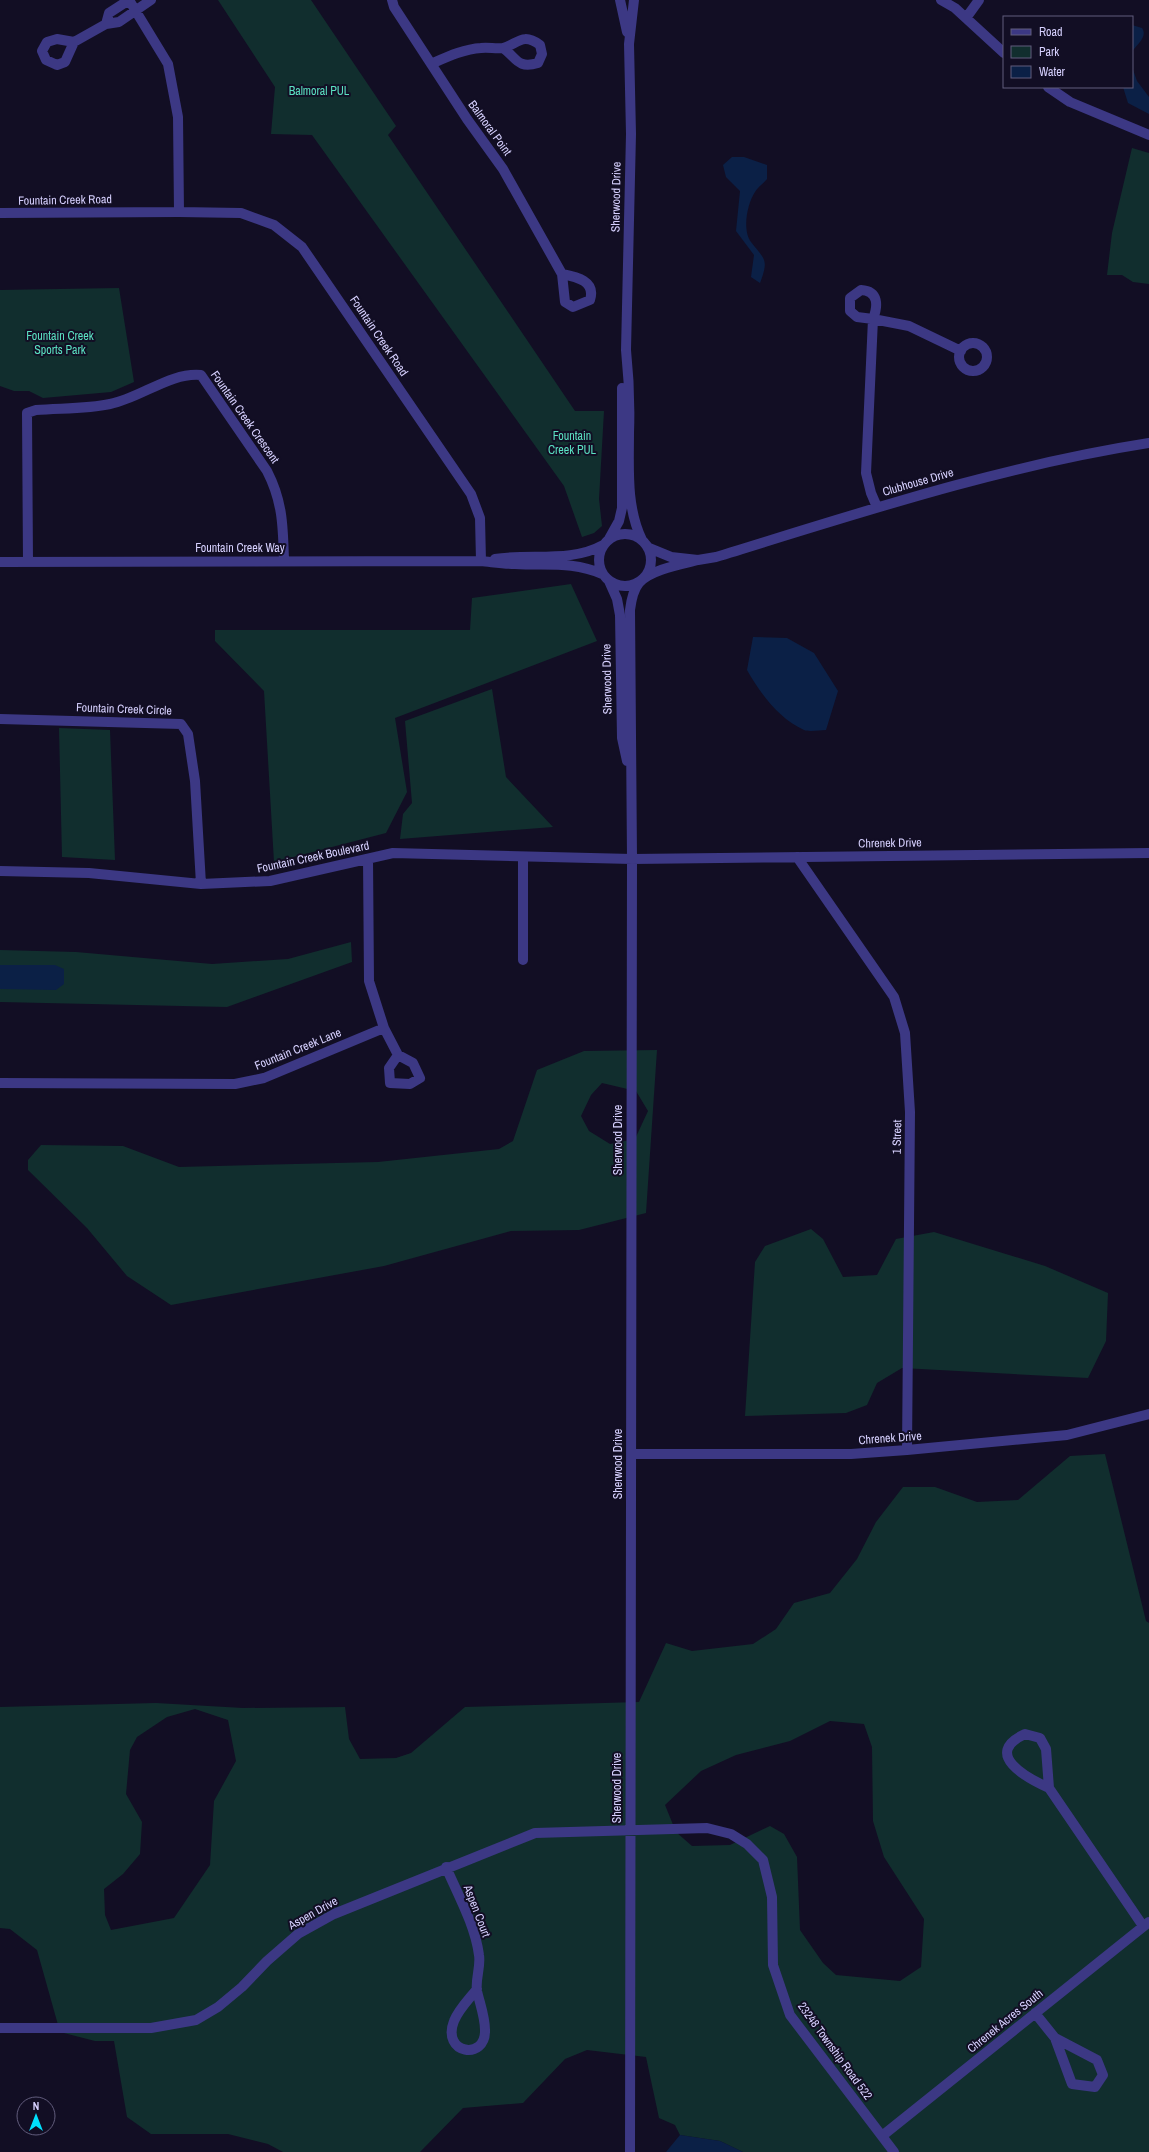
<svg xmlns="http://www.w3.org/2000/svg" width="1149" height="2152" viewBox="0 0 1149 2152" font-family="'Archivo Narrow',sans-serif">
<rect width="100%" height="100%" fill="#120e24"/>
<path fill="#112e2e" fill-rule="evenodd" d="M218,0H311L396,126L388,135L575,411H604L599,499L602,526L594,533L582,537L564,486L312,135L271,134L275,87Z
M1132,148L1149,153V284L1133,282L1122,275H1107L1112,233Z
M119,288L134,382L111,392L43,398L29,391H14L0,386V290Z
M571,584L597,641L395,718L407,792L386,833L274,862L264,691L215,641V630H470L472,598Z
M492,689L506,777L553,827L400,839L403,814L412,803L405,721Z
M59,728L110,730L115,860L62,857Z
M351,942L352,962L227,1007L0,1002V950L76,952L212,964L288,959Z
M657,1050L646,1213L579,1230L511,1231L384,1266L171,1305L127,1276L87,1228L28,1170V1160L41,1145L123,1146L179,1167L378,1162L499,1149L513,1141L537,1070L584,1051ZM602,1083L636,1091L648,1111L635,1139L610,1144L589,1131L581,1116L591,1095Z
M811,1229L823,1239L843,1277L877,1275L896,1239L934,1232L1045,1266L1108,1293L1106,1341L1088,1378L902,1368L877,1383L867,1405L846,1413L745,1416L755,1262L765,1246Z
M1105,1454L1146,1621L1149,1623V2152H743L720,2141L680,2135L675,2125L659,2118L646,2057L587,2050L565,2059L523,2103L463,2108L420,2152H283L268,2144L228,2134H151L127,2117L114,2041H95L60,2032L37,1950L10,1929L0,1928V1707L156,1703L243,1708L345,1707L349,1739L360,1759L396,1758L411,1753L465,1707L639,1702L666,1643L692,1651L753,1644L776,1629L794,1603L830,1593L857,1559L876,1522L903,1487H935L977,1502L1018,1500L1070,1456ZM195,1709L228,1720L236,1761L214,1801L210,1865L174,1918L111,1930L105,1915L104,1889L123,1874L140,1854L142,1822L126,1794L130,1750L137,1737L167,1717ZM830,1721L864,1724L872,1747L873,1821L884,1857L924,1919L921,1967L900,1981L836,1975L823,1963L800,1930L797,1857L784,1834L770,1826L730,1845L692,1846L676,1832L665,1805L701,1771L736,1755L790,1741Z"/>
<path fill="#0b2046" d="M1132,25L1142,28C1148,37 1137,44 1132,52Z
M1132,67L1137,81L1149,97V114L1128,103L1123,87H1132Z
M732,157H744L767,165V179C764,183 758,187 755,192C747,204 742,230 751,242C765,260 769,259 760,283L751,277L754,255L736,231L740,191L726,177L723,165Z
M753,637L787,638L814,653L838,691L826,730C819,730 810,732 804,730C779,719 760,693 747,670Z
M0,965H55L64,969V984L56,990L0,989Z
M680,2135L720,2141L743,2152H666Z"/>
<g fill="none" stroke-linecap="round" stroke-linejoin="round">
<path stroke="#3c3884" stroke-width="10" d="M392,0L394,7L467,119L503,169L562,274L565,302L573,307L590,300C596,281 577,277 562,274
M620,0L627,32
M634,0L629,44L631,134L626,350C629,378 630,405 629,433C629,469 626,507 642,540
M941,0L955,8L1004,53
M966,18L979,0
M106,24L109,13L129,0L168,64L178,117L179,212
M74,42L65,62L57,65L46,60L42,51L47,42L57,39L74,42L106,24L119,22L151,0
M431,64C447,57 464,49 481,48C488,47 496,49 503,48C518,44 522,32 540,45L542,54L538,63C517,69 517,58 503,48
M1048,87L1070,102L1149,135
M0,213L179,212L241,213L274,225L302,247L471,494L480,518L481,561
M861,290C879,291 878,306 873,319L857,317L850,311V298Z
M959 357a14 14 0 1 1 28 0a14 14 0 1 1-28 0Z
M877,507L871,493L866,473L873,319L909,326L961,351
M599 560a26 26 0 1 1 52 0a26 26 0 1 1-52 0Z
M609,539L619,521L622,508V388
M495,559C530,553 571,563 603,545
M698,560L716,557C859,513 1001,466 1149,443
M0,562L481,561C492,562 503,564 515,564C546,566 573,561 602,574
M28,562L27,413L36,410C60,408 87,409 110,404C141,398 170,372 201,375L267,471C283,502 283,527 284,561
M609,581L617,599L620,615L622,738L627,761
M0,719L181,724L188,734L195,781L201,884
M797,857L894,997L905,1033L910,1112L907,1450
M368,859L369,981L384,1028L398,1055L413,1063L420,1078L410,1084L390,1083L389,1068L398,1055
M0,871L89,873L201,884L270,881L393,853L632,859L1149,853
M523,960V857
M0,1083L235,1084L264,1078L384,1028
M631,1454H851L907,1450L1067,1435L1149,1414
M1049,1788C1027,1778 982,1754 1025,1734L1040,1738L1046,1749L1049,1788L1143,1926
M446,1867C458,1895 475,1925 479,1955C481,1967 475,1980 477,1991C480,2004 485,2017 485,2030C486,2061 441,2054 454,2021C458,2010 469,1999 477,1989
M1035,2013L1055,2038L1072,2084L1095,2087L1103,2075L1097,2060L1055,2038
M0,2028H151L196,2020L218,2007L242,1987L267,1961L298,1934L334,1914L535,1833L707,1828L731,1834L747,1844L763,1860L772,1897L773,1965L790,2015L894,2152
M882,2136L1149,1922
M630,2152L632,859L630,610C631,602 633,590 639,583C649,570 682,564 698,560L671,557L649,548"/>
</g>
<g text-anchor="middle" stroke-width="4" stroke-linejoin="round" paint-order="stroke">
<g font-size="12" fill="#5be1c2" stroke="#120e24">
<text x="319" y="95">Balmoral PUL</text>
<text x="60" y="340">Fountain Creek<tspan x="60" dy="14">Sports Park</tspan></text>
<text x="572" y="440">Fountain<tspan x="572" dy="14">Creek PUL</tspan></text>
</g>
<g font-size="12" fill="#d7d1ff" stroke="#120e24">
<text transform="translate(490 128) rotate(54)" y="4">Balmoral Point</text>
<text transform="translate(616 197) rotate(-89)" y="4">Sherwood Drive</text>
<text transform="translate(65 200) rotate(-1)" y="4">Fountain Creek Road</text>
<text transform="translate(379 336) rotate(56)" y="4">Fountain Creek Road</text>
<text transform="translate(245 417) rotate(55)" y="4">Fountain Creek Crescent</text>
<text transform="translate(918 482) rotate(-16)" y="4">Clubhouse Drive</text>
<text x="240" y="552">Fountain Creek Way</text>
<text transform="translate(607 679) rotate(-91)" y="4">Sherwood Drive</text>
<text transform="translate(124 709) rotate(2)" y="4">Fountain Creek Circle</text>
<text transform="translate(890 843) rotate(-1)" y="4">Chrenek Drive</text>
<text transform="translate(313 857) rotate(-12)" y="4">Fountain Creek Boulevard</text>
<text transform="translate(298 1049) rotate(-22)" y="4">Fountain Creek Lane</text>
<text transform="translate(897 1137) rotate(-89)" y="4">1 Street</text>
<text transform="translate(618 1140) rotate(-90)" y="4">Sherwood Drive</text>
<text transform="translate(890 1438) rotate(-4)" y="4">Chrenek Drive</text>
<text transform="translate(618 1464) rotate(-90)" y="4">Sherwood Drive</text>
<text transform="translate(617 1788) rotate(-90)" y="4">Sherwood Drive</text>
<text transform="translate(477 1911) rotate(69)" y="4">Aspen Court</text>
<text transform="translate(313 1913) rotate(-29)" y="4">Aspen Drive</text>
<text transform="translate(1005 2021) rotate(-39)" y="4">Chrenek Acres South</text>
<text transform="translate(835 2051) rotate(54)" y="4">23248 Township Road 522</text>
</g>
</g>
<rect x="1003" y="16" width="130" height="72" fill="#120e24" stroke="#615c7c"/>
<rect x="1011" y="29" width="20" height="6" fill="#3c3884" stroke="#615c7c"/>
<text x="1039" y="36" font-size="12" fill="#d7d1ff">Road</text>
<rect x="1011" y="46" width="20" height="12" fill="#112e2e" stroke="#615c7c"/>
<text x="1039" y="56" font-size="12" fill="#d7d1ff">Park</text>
<rect x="1011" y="66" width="20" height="12" fill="#0b2046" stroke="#615c7c"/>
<text x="1039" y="76" font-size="12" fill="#d7d1ff">Water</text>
<g transform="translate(36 2116)"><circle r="19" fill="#120e24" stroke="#615c7c"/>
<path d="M0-3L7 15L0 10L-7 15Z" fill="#00dffc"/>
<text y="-6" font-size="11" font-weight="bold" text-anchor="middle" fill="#d7d1ff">N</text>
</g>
</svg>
